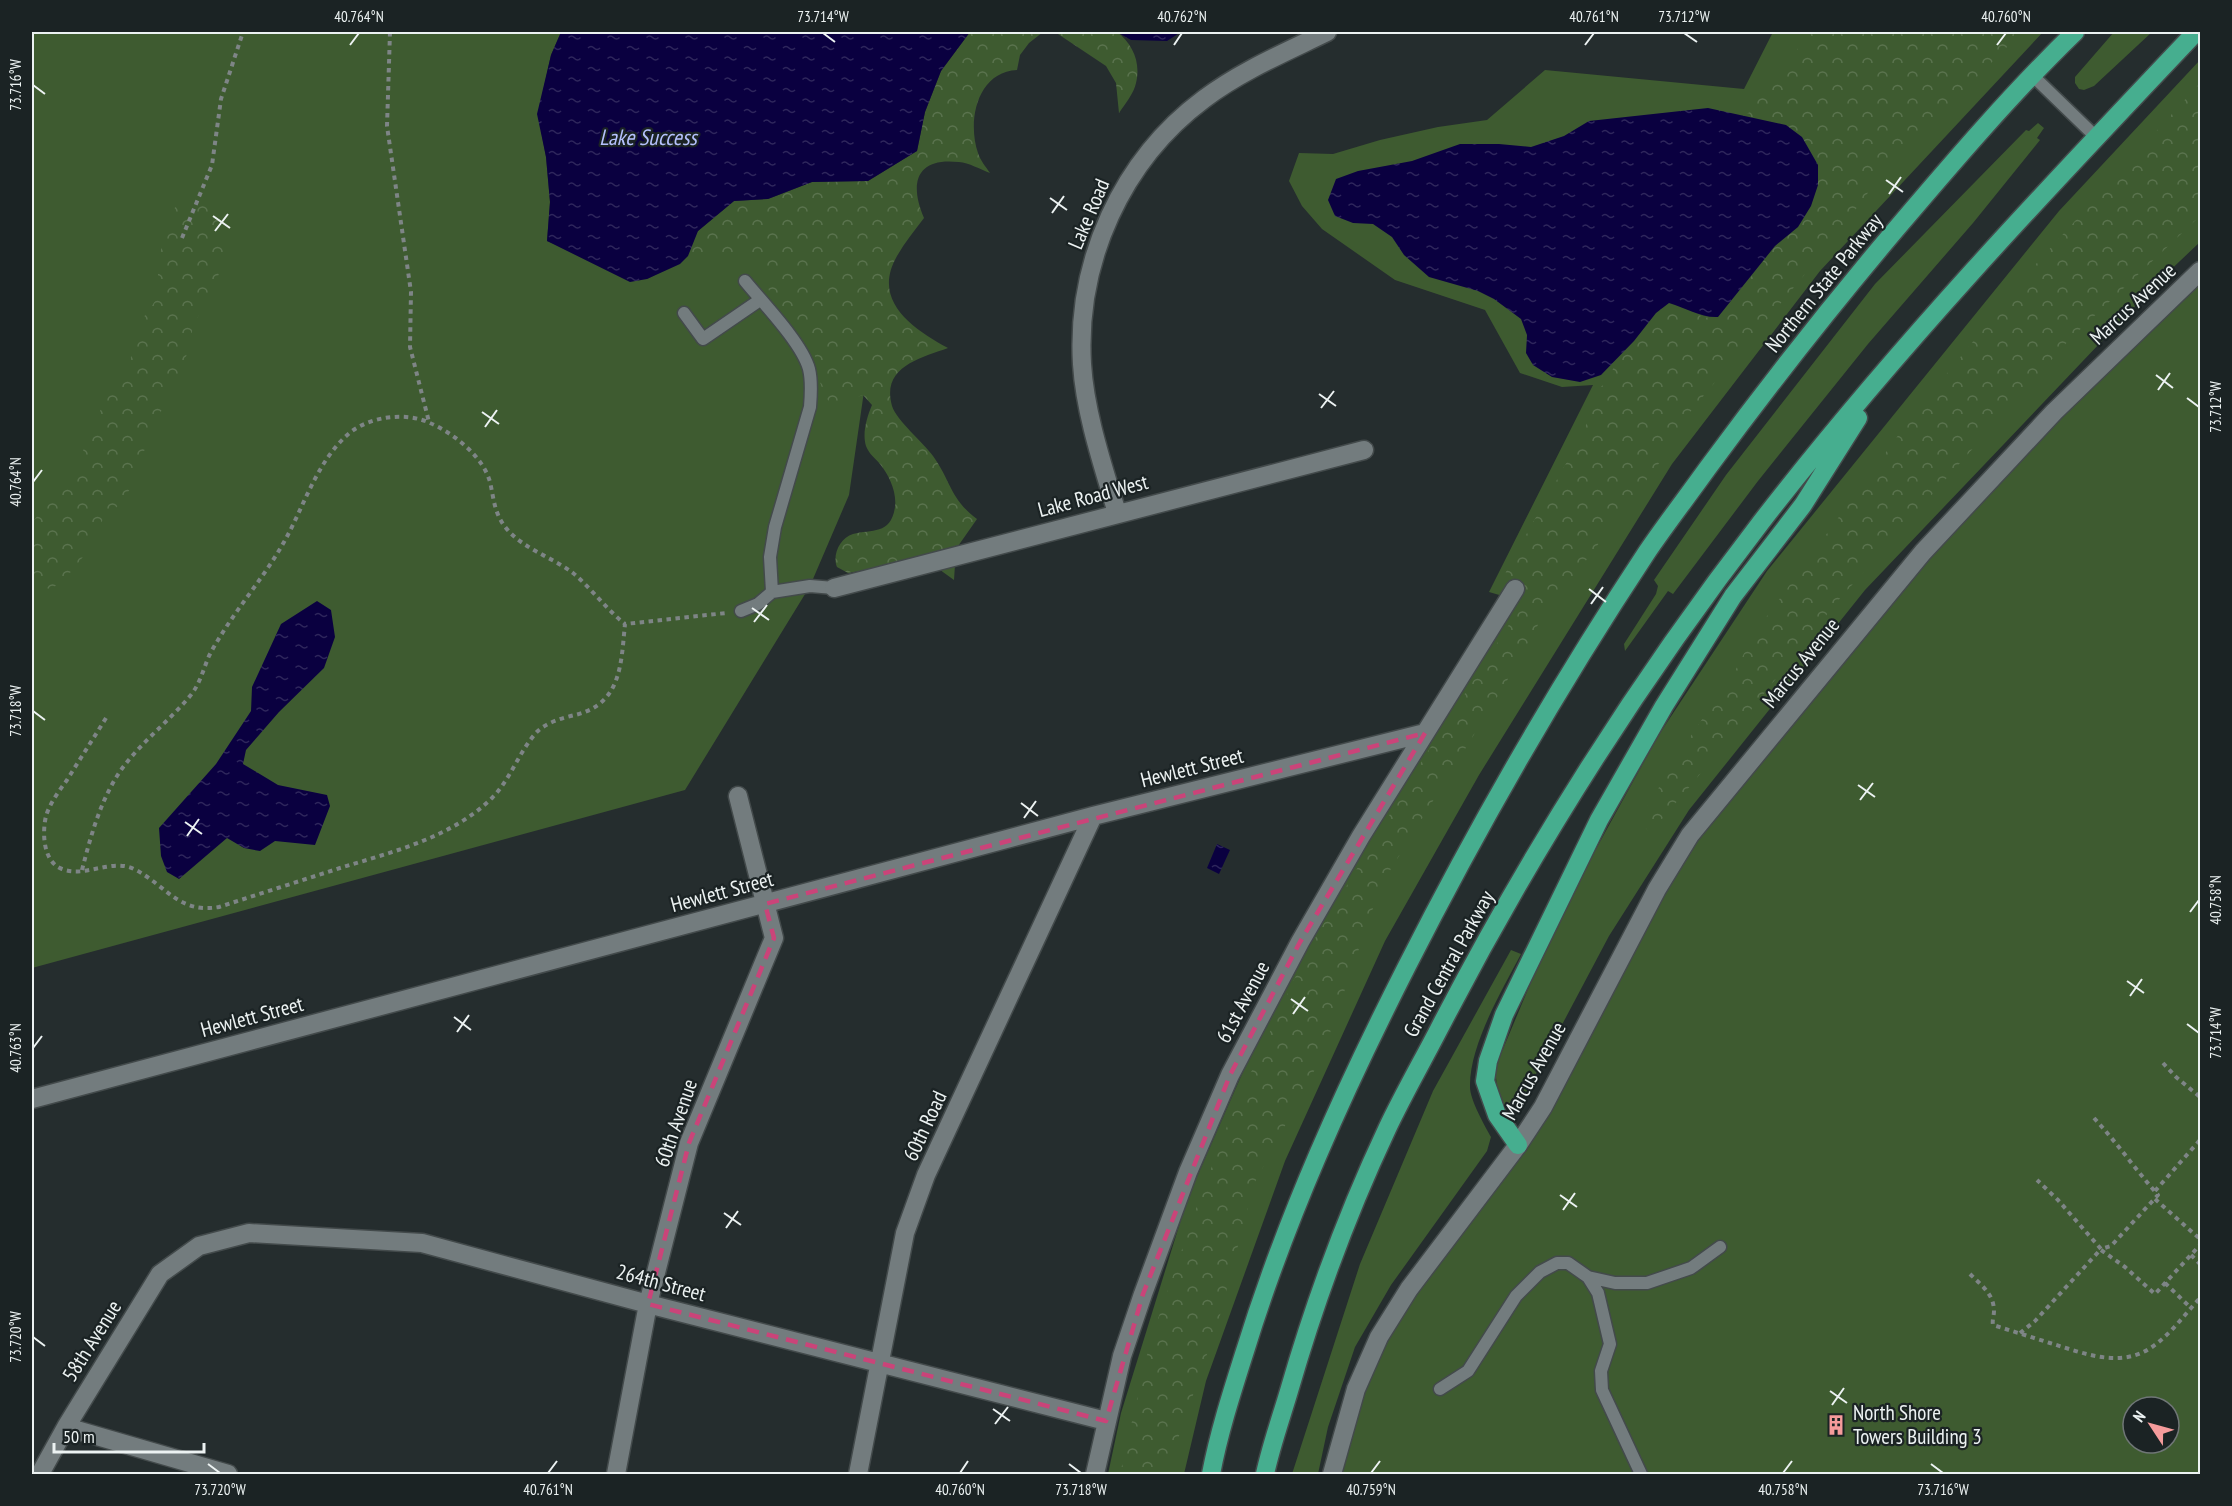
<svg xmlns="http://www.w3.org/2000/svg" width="2232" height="1506" viewBox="0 0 2232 1506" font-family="'PT Sans Narrow',sans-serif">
<defs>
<pattern id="forest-crowns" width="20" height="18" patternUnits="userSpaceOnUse" patternTransform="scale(1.5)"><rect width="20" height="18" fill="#3e5b30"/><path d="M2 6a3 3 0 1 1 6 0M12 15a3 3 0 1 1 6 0" fill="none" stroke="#5a734e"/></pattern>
<pattern id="water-ripples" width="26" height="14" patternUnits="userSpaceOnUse" patternTransform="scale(1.5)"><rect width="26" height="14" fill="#0a0040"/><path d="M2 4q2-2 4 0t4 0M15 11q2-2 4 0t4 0" fill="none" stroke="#2e265c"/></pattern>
</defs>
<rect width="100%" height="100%" fill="#252d2e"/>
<path fill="#3e5b30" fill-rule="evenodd" d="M32,32H561L551,55L538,114L546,157L550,202L547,241L647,279L662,271L698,231L879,288L849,495L810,586L685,790L32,968Z
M1773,32H2043L1820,271L1672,464L1479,775L1385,941L1285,1161L1206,1381L1184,1474H1108L1121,1413L1188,1197L1249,1058L1315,928L1513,599L1489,592L1593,385L1562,387L1520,373L1485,310L1395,280L1322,229L1302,206L1289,181L1299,153L1333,154L1380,140L1438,127L1487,120L1545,70L1744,89Z
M2114,32H2152L2094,86L2084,90L2079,89L2075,83V77Z
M2200,60V242L2160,280L1865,590L1689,810L1609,936L1520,1104L1506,1108L1498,1097L1495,1068L1557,920L1658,736L1767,571L2059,211Z
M2038,123L2044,128L2037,138L2040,140L1973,223L1868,344L1758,481L1673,594L1668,591L1625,651L1624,644L1656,594L1658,586L1654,580L1726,475L1875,284L2026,130L2029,131Z
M2200,271V1474H1332L1368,1360L1518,1145L1657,889L1889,590ZM2133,1407H2169V1443H2133Z
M1511,950L1521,954C1502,990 1469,1046 1470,1087C1470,1100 1485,1126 1491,1137L1487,1151L1391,1285L1355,1347L1328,1427L1318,1474H1292L1360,1264L1433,1091Z"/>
<path fill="url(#forest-crowns)" d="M970,32H1117C1133,44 1141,63 1136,83C1134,93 1125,104 1119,113L1116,83L1106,66L1055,32H1043L1029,43L1020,55L1017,70C977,72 967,121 978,153C980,160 986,167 990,173C980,169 969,163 959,162C916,157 909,183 924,218C915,230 905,242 897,256C871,301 913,329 948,348C920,358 881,367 892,406C897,421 923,442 933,456C951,481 950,499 977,519L956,549L954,580L936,567L877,568L848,573L837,567C832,555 840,538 853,534C872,529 891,535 895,507C897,492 889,475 880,464C875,458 869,454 866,446C862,433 867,417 872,405L863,395L851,399L836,412C831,405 825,397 822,388C817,376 818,361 812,348C803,330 796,331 785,318C771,301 763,280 763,258L722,259L707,254L688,256L698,231L734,201L768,199L812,182L868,181L917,151L925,112L941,71Z
M1809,32H2022L1887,167L1830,244L1681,423L1663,458L1539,623L1504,686L1381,885L1322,1056L1254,1184L1219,1319L1166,1474H1120L1150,1342L1198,1203L1232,1113L1308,950L1425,756L1526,598L1523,587H1508L1502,582L1508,567L1582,435L1601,387L1611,375L1616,359L1634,341L1656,313L1670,303L1706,318L1733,300L1775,246L1798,227L1786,125L1743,116L1757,108L1755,94L1778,78Z
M2200,83V216L2070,339L1836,603L1692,784L1650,833L1639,820L1688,740L1735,671L1754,634L1910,419L2036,264Z
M188,198L207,207L220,221L226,240L224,260L211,295L194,323L186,357L147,442L134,483L120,504L103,519L88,550L73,570L52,589L44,588L32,579V522L58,494L71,477L80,472L85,439L115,383L130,365L132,347L141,321L158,297V269L163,236L176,205Z"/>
<path fill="url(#water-ripples)" d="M561,32H970L941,71L925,112L917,151L868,181L812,182L768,199L734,201L698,231L688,256L680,264L647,279L630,282L547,241L550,202L546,157L537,114L551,55Z
M1117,32H1181L1167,41L1131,40Z
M1708,108L1786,125L1802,137L1818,165V185L1811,206L1798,227L1775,246L1718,317C1701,318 1686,308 1669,303L1656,313L1634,341L1601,375L1580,382L1552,377L1533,365L1526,353L1527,335L1521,319L1494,299L1478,291L1429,277L1404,255L1392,237L1373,224L1353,223L1335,216L1328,200L1336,179L1358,171L1412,161L1460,144H1499L1531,147L1564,136L1589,121Z
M317,601L331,610L335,637L324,668L279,712L246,750L243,764L278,785L327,795L330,806L315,845L275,841L260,851L244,848L227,838L179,879L167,872L161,856L159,828L216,764L251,711L252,687L281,624Z
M1217,844L1230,850L1219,874L1207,868Z"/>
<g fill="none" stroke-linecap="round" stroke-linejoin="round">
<g stroke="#434a4b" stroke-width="15">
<path id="lane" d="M2032,75L2096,137
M745,281C763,303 802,343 809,369C812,381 811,395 810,407L775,527L770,557L772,592
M684,313L703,339L760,300
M741,611L758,604L772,592L810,586L834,588
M1588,1277L1615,1283H1647L1691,1268L1720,1247
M1440,1389L1468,1371L1516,1296L1540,1272L1557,1263H1568L1588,1277L1598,1293L1610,1344L1601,1371L1602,1390L1641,1474"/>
</g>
<g stroke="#434a4b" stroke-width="21">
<path id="street" d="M1117,513C1103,466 1085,413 1082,364C1076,261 1122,160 1204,99C1241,71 1286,52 1327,32
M834,588L1364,450
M32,1099L1093,816L1425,733
M66,1427L228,1474
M40,1474L66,1427L160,1274L199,1246L249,1233L422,1243L648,1304L1106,1421
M616,1474L648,1304L689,1143L774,938L738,796
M858,1474L905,1233L926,1175L1093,816
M1095,1474L1122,1356L1143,1294L1188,1172L1230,1075L1300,942L1361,836L1515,589"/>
</g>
<g stroke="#434a4b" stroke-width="21">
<path id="secondary" d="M1332,1474L1356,1389L1379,1337L1409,1289L1518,1145L1543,1107L1657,889L1690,835L1923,552L2054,412L2200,271"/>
</g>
<g stroke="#434a4b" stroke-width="21">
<path id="highway" d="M1518,1145L1497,1115L1485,1081L1488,1061L1504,1015L1599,820L1664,706L1733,596L1803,505L1858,418
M1211,1474C1219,1432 1232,1392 1245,1351C1286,1218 1344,1090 1407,966C1479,824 1559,685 1647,552C1666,524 1687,497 1707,469C1768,386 1831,306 1897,228C1954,161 2012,93 2075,32
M1265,1474C1271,1446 1281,1418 1289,1391C1315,1301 1347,1214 1387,1129C1403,1095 1422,1062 1439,1029C1531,851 1640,679 1762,521C1896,348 2046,190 2196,32"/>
</g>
<path stroke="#7e8586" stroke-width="4" stroke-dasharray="4.5 4.5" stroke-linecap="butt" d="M390,32L387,126L411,292L410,347L429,422
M182,238L212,165L221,99L243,32
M106,718C93,739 80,759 67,780C59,791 50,803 46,816C42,833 43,862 62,869C85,878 112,858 134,869C166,885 178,914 219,907C259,894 300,881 340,868C392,852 451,838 492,798C510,780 518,754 535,734C544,723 562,718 575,715C622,704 621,663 625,624L726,613
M82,870C90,839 98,809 114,781C133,748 166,725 190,696C200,684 203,670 209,656C213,648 218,640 223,632C242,602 266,574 284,542C305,505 317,459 352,431C373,416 407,412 430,423C453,433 483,456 490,482C494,499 494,513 506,528C523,549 552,557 573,573C592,589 606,609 625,624
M2163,1063L2176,1077L2200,1097
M2094,1118C2117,1143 2136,1170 2158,1195L2111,1246L2101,1249
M2155,1191L2200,1140
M2155,1199L2200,1239
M2101,1250L2125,1267L2155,1294L2200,1245
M2191,1255L2200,1264
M1970,1274C1981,1285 1994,1294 1994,1311C1994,1316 1992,1320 1993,1325C2012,1331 2031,1337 2050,1343C2083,1353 2120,1369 2152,1347C2171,1334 2185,1314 2200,1298
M2165,1283L2191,1308
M2020,1333L2035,1321L2101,1249L2058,1200L2037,1180"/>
<use href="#lane" stroke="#737c7e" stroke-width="12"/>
<use href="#street" stroke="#737c7e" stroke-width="18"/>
<use href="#secondary" stroke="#737c7e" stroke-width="18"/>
<use href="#highway" stroke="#46ae8f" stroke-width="18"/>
</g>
<path fill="none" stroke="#ca4479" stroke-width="4.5" stroke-dasharray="12 8" stroke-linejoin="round" d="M1425,733L1300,942L1230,1075L1143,1294L1106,1421L648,1304L689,1143L774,938L765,904Z"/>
<path fill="none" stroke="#ecf2f2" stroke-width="2" d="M823,33L835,42M1684,33L1697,42M350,45L359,33M1174,45L1182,33M1585,45L1594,33M1997,45L2006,33M33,85L45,94M1886,180L1903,192M1889,194L1901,177M1050,198L1067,210M1052,213L1064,196M213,216L230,228M215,231L228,214M2156,375L2173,388M2158,390L2170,373M1319,394L1336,406M2187,398L2199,407M1321,408L1334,391M482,412L499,424M485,427L497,410M33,482L42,470M1589,589L1606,602M1591,604L1603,587M752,608L769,620M754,622L767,605M33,711L45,720M1858,785L1875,797M1860,800L1873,783M1021,803L1038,816M1024,818L1036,801M185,822L202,834M187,836L199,819M2190,912L2199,900M2127,981L2144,993M2130,996L2142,979M1291,999L1308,1011M1293,1014L1305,997M454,1017L471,1030M2187,1024L2199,1033M457,1032L469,1015M33,1048L42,1036M1560,1195L1577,1207M1563,1210L1575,1193M724,1213L741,1225M726,1228L738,1211M33,1337L45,1346M1830,1391L1847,1403M1832,1405L1844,1388M993,1409L1010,1421M995,1424L1008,1407M208,1464L220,1473M1069,1464L1081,1473M1931,1464L1943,1473M548,1473L557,1461M960,1473L968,1461M1371,1473L1380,1461M1783,1473L1792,1461"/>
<defs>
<g id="building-bare" transform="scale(1.62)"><path d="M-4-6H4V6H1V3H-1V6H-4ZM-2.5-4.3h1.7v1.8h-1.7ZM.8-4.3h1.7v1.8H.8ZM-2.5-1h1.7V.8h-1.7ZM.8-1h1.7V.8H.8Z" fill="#f59b9b" stroke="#1b2324" stroke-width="2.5" paint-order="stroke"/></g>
</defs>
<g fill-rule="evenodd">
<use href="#building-bare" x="1836" y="1425"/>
</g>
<g text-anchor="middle" stroke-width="4.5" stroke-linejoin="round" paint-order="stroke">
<g font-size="21" fill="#ecf2f2" stroke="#1b2324">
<text transform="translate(1089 214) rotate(-67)" y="7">Lake Road</text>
<text transform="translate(1824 283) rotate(-51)" y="7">Northern State Parkway</text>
<text transform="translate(2133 304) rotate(-43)" y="7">Marcus Avenue</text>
<text transform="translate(1093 496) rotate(-15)" y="7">Lake Road West</text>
<text transform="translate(1801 663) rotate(-51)" y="7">Marcus Avenue</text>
<text transform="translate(1192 768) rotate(-14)" y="7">Hewlett Street</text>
<text transform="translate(722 892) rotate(-15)" y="7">Hewlett Street</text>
<text transform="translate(1449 964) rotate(-61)" y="7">Grand Central Parkway</text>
<text transform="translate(1243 1002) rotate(-62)" y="7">61st Avenue</text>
<text transform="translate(252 1017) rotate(-15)" y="7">Hewlett Street</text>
<text transform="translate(1534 1071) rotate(-61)" y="7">Marcus Avenue</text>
<text transform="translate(676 1123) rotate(-71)" y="7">60th Avenue</text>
<text transform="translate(925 1126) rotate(-65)" y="7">60th Road</text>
<text transform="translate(661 1283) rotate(15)" y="7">264th Street</text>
<text transform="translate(92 1341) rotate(-58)" y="7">58th Avenue</text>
</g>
<g font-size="21" fill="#ecf2f2" stroke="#1b2324" text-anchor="start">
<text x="1853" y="1420">North Shore<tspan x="1853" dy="24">Towers Building 3</tspan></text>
</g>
<g font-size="22" font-style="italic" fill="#b5c1fd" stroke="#1b2324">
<text x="648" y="145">Lake Success</text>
</g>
</g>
<rect width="2232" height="1506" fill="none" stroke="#1b2324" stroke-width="66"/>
<g transform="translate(2151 1425) rotate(306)"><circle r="28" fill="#1b2324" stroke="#6f7676" stroke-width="1.5"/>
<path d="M0-4.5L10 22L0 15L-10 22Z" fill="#f59b9b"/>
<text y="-9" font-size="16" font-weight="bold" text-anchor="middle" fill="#ecf2f2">N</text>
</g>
<path d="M54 1443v9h150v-9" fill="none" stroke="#ecf2f2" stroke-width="3"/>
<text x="63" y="1443" font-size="18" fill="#ecf2f2" stroke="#1b2324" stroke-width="4.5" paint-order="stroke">50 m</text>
<rect x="33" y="33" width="2166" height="1440" fill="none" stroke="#ecf2f2" stroke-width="2"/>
<g font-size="15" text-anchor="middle" fill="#ecf2f2">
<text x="359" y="22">40.764°N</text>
<text x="823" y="22">73.714°W</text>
<text x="1182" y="22">40.762°N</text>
<text x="1594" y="22">40.761°N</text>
<text x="1684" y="22">73.712°W</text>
<text x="2006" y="22">40.760°N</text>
<text transform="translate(16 85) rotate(-90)" y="5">73.716°W</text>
<text transform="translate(2216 407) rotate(-90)" y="5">73.712°W</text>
<text transform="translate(16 482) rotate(-90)" y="5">40.764°N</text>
<text transform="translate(16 711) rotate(-90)" y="5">73.718°W</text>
<text transform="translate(2216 900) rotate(-90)" y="5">40.758°N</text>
<text transform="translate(2216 1033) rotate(-90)" y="5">73.714°W</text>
<text transform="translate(16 1048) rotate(-90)" y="5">40.763°N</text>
<text transform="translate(16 1337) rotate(-90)" y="5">73.720°W</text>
<text x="220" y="1495">73.720°W</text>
<text x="548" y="1495">40.761°N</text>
<text x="960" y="1495">40.760°N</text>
<text x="1081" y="1495">73.718°W</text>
<text x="1371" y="1495">40.759°N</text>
<text x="1783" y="1495">40.758°N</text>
<text x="1943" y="1495">73.716°W</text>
</g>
</svg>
